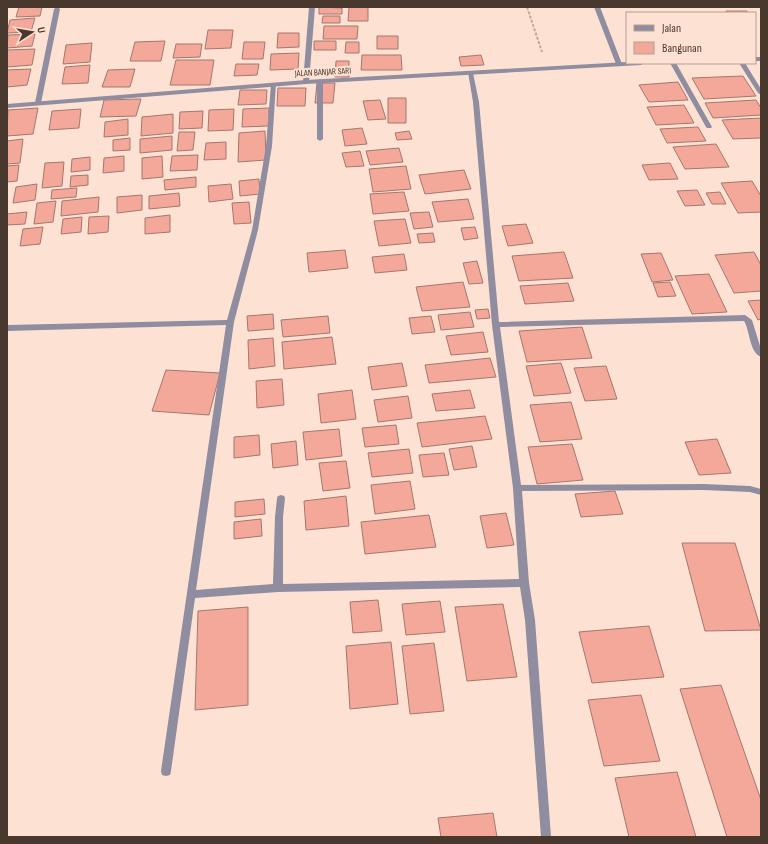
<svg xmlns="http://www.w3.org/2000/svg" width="768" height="844" viewBox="0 0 768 844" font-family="'Sofia Sans Condensed',sans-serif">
<rect width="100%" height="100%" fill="#fde2d3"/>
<path fill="#f4a899" stroke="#a5776d" d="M19,7H42L40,16L16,17Z
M319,7L342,8V14H319Z
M349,7H368V21H348Z
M726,11H747L748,13H727Z
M323,16H340V23H322Z
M35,18L31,32L7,33L10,20Z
M324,26H358L357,39H323Z
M208,30H233L231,48L205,49Z
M278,33H299V47L277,48Z
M35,34L32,46L7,48L8,35Z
M377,36H398V49H377Z
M165,41L161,61H130L135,42Z
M314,41H336V50H314Z
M244,42H265L263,59H242Z
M346,42H359V53H345Z
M92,43L90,62L63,64L66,45Z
M176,44H202L200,57L173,58Z
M35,49L32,65L7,67V50Z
M299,53L298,69L270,70L271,54Z
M362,55H401L402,70H361Z
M481,55L484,65L461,66L459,57Z
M176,60H214L210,85H170Z
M336,61H349V77H335Z
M236,64H259L257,75L234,76Z
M90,65L88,83L62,84L65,67Z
M31,69L27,85L7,87V70Z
M135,69L130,87H102L108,70Z
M743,76L756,96L704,99L692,78Z
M678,82L688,100L649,102L639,85Z
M317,83H335L333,103H315Z
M278,88H306L305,106H277Z
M240,90H267L266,104L238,105Z
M388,98H406V123H388Z
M141,99L136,116L100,117L104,100Z
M380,100L386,119L368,120L363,101Z
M756,100L761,108V115L713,118L705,103Z
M684,105L694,123L656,125L647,107Z
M38,108L33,134L7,136L8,110Z
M269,108V126L242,127L243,109Z
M81,109L79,128L49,130L52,111Z
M234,109L233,130L208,131L209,110Z
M203,111L202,128L179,129L180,112Z
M173,114V133L141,136L142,117Z
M761,118V138L733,139L722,120Z
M128,119V135L104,137L105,122Z
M698,127L706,141L667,143L660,129Z
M362,128L367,144L345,146L342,130Z
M265,131L266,160L238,162L239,133Z
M409,131L412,139L397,140L395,133Z
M179,132H195L193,150L177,151Z
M172,136V150L140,153V139Z
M130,138V150L113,151V140Z
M23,139L20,163L7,164V141Z
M226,142V159L204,160L206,143Z
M716,144L729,167L685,169L673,147Z
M399,148L403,162L370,165L366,151Z
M360,151L364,166L346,167L342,153Z
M198,155L197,170L170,171L172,156Z
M124,156V171L103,173L104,158Z
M162,156L163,177L142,179V158Z
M90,157V170L71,172L72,159Z
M64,162L62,186L42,188L45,163Z
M670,163L678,179L649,180L642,165Z
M19,165L17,181L7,182V166Z
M406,166L411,189L373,192L369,169Z
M464,170L471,189L425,194L419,175Z
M88,175V185L70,187L71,176Z
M196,177V187L165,190L164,180Z
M259,179L260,194L240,196L239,181Z
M752,181L761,196V212L738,213L721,183Z
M37,184L35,200L13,203L16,187Z
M231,184L233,199L209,202L208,186Z
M77,188L76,197L51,199L52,190Z
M697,190L705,205L685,206L677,191Z
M404,192L409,211L373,214L370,194Z
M720,192L726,204H712L706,193Z
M179,193L180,206L149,209V196Z
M142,195V210L117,213V197Z
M99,197L98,212L61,216L62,201Z
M468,199L474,219L438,222L432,202Z
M56,201L53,222L34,224L37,203Z
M249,202L251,223L234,224L232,203Z
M27,212L25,224L7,225V214Z
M429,212L433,227L414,229L410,213Z
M170,215V232L145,234V218Z
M109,216L108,232L88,234L89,217Z
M82,217L81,232L61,234L63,219Z
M405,219L411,243L379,246L374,221Z
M526,224L533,243L508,246L502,226Z
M43,227L40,244L20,246L23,229Z
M475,227L478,238L464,240L461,228Z
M433,233L435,242L419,243L417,234Z
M345,250L348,268L309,272L307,253Z
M564,252L573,278L519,281L512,256Z
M754,252L761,265V291L734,293L715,255Z
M661,253L673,280L652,282L641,254Z
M404,254L407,270L375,273L372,257Z
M477,261L483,283L469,284L463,263Z
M709,274L727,312L692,314L675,276Z
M463,282L470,307L422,311L416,287Z
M670,282L676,296L658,297L653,283Z
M568,283L574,301L525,304L520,286Z
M761,300V319L758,320L748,301Z
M488,309L490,318L477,319L475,310Z
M470,312L474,327L441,330L438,315Z
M273,314L274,329L248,331L247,316Z
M328,316L330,333L283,337L281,320Z
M431,316L435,332L412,334L409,318Z
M582,327L592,358L527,362L519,331Z
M483,332L488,352L451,355L446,336Z
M332,337L336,364L284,369L282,342Z
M273,338L275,366L249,369L248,340Z
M490,358L496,377L429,383L425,365Z
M402,363L407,386L372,390L368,367Z
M561,363L571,393L534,396L526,366Z
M606,366L617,399L585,401L574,368Z
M166,370L220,373L209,415L152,411Z
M282,379L284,405L257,408L256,381Z
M352,390L356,419L321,423L318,394Z
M470,390L475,408L436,411L432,394Z
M408,396L412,418L378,422L374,400Z
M571,402L582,439L540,442L530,405Z
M485,416L492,439L422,447L417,423Z
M396,425L399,444L365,447L362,428Z
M339,429L342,456L306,460L303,432Z
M259,435L260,455L234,458V437Z
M717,439L731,473L699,475L685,442Z
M296,441L298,465L273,468L271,444Z
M572,444L583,480L537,484L528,447Z
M472,446L477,467L454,470L449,449Z
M409,449L413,473L372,477L368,453Z
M444,453L449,475L423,477L419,455Z
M346,461L350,488L323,491L319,463Z
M410,481L415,509L375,514L371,485Z
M615,491L623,514L581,517L575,494Z
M346,496L349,526L306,530L304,501Z
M264,499L265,514L235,517V502Z
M506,513L514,545L487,548L480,516Z
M429,515L436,547L365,554L361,522Z
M261,519L262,536L234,539V522Z
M682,543H735L761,630L705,631Z
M378,600L382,631L353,633L350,602Z
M440,601L445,632L406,635L402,604Z
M503,604L517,677L467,681L455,607Z
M248,607V705L195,710L198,611Z
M649,626L664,677L592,683L579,632Z
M391,642L398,704L350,709L346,646Z
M434,643L444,711L410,714L402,646Z
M721,685L761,800V837H727L680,689Z
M641,695L660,761L604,766L588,700Z
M677,772L696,837H629L615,778Z
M493,813L497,837H441L438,818Z"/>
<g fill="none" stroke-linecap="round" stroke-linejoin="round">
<path stroke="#c2aa9c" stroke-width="2" stroke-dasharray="3 1.5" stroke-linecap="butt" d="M527,7L542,52"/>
<path fill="#8f8d9f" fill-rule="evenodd" d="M594,7H600L622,64L621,65L616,64Z"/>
<path fill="#8f8d9f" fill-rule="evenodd" d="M57,7L60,9L41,103L38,105L35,103L54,9Z
M309,7H315L309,82L306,84L303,82Z
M670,63H676L712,127L711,128H707L706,127Z
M739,63H745L761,89V95L758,93Z
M468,72L473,73L479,102L499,322L745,315L752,320L761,349V357C749,352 750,330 744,321L500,327L521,485L704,484L750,486L761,489V495L750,492L704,490L522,491L529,583L535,620L551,837H541L525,620L520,587L278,592L195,598L171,771L170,775L166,776L162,775L161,771L226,325L7,331V325L227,320L252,230L266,146L271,84L276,83L272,146L258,230L234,322L196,590L273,584L275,517L277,498L278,496L281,495L284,496L285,498L283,517V584L519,579L513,488L492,325L473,102Z
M320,79L323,81V139L320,141L317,139V81Z"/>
<path fill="#8f8d9f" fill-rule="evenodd" d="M755,57H761V61H755Z
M627,62L644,63L641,65L306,84L7,108V104L306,80Z"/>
</g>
<g text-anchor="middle" stroke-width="4" stroke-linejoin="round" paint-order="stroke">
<g font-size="9" fill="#49382d" stroke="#fde2d3">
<text transform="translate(323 72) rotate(-3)" y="3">JALAN BANJAR SARI</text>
</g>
</g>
<rect width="768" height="844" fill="none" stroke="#49382d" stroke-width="16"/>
<rect x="626" y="12" width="130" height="52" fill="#fde2d3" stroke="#b59e91"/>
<rect x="634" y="25" width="20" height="6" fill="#8f8d9f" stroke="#b59e91"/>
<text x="662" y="32" font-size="12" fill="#49382d">Jalan</text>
<rect x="634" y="42" width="20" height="12" fill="#f4a899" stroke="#b59e91"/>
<text x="662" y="52" font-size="12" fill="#49382d">Bangunan</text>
<g transform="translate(32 32) rotate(78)" stroke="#fde2d3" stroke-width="3" paint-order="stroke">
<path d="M0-3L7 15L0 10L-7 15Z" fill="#49382d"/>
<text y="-6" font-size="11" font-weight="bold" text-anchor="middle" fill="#49382d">U</text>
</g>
</svg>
